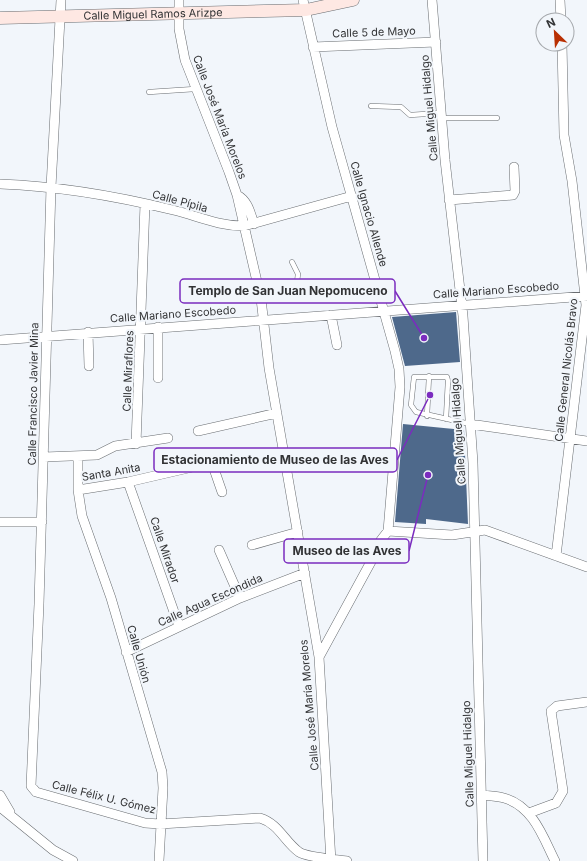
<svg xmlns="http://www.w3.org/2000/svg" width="587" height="861" viewBox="0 0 587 861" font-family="Inter,sans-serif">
<rect width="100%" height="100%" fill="#f2f6fb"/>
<path fill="#4e698b" d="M456,312L460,362L405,366L392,317Z
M403,424L464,430L468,524L426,519V524L395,522Z"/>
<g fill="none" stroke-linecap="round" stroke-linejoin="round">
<g stroke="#696d71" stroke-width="5.5">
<path id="lane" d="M149,92L195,89
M371,106L401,107L410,115L441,113
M442,118H497
M261,299L297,282L298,274L292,262
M427,416L429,376
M446,419L448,381L447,377H414L411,405L416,412L470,424"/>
</g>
<g stroke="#696d71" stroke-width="10">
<path id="street" d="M61,0L51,187L39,604L31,786L36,792L145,823L160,824L260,818C279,824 284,841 299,852C308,858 336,859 347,861
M179,0V29L185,60L229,172L237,195L261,299L269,368L319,657L331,861
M303,0L332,127L395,351L399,369L400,387L388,531L381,540L373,558L319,657
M432,0L445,160L463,316L473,463L483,861
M560,0L561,20
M313,47L436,42
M0,184C58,186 116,196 173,210C198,216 218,226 244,226L352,196
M237,195C248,201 250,212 254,224
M449,200L513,195L515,191L514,167
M331,315L337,345
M88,332L89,366
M0,340L587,296
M158,378V327
M470,424L587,441
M198,431L277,413
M136,444L145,204
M78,456V490L82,516L111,598L162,772L163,788L159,861
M44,457L97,455L115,446L168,438
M128,482L179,626
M78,490L128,482L210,463L213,466L222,492
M0,522H42
M388,531L452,535L485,530L587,567
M252,545L298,532
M219,550L240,598
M556,556L586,305L572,181L564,135L562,44
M126,652L240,598L305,573
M0,795L10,812
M482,795C489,796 497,796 504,798C533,806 543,837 555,861
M0,807L53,850L73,861
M529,813L556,803L563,791L551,711L557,706L587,702"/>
</g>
<g stroke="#696d71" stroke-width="13">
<g id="secondary">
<path id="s1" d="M0,18L306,10L353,0"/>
</g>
</g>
<use href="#lane" stroke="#fff" stroke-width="4.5"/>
<use href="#street" stroke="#fff" stroke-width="9"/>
<use href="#secondary" stroke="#fee8e3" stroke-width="12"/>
</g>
<g text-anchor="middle" stroke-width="4" stroke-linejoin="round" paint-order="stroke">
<g font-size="11" fill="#323335" stroke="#f2f6fb">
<text dy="4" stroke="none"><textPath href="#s1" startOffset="153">Calle Miguel Ramos Arizpe</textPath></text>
<text transform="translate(374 32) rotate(-2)" y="4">Calle 5 de Mayo</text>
<text transform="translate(429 108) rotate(-95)" y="4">Calle Miguel Hidalgo</text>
<text transform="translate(220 117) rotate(69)" y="4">Calle José María Morelos</text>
<text transform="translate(180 201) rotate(15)" y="4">Calle Pípila</text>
<text transform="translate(369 214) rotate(74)" y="4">Calle Ignacio Allende</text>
<text transform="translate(496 290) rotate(-4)" y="4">Calle Mariano Escobedo</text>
<text transform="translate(173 314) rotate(-4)" y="4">Calle Mariano Escobedo</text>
<text transform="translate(566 370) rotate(-84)" y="4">Calle General Nicolás Bravo</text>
<text transform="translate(128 371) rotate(-88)" y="4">Calle Miraflores</text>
<text transform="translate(33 394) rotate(-89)" y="4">Calle Francisco Javier Mina</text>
<text transform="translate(458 431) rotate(-94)" y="4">Calle Miguel Hidalgo</text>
<text transform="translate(111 472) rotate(-10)" y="4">Santa Anita</text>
<text transform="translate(165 550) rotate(71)" y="4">Calle Mirador</text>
<text transform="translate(210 600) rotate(-24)" y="4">Calle Agua Escondida</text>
<text transform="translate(139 654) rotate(74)" y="4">Calle Unión</text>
<text transform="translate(309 705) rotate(-95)" y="4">Calle José María Morelos</text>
<text transform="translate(468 754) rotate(-92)" y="4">Calle Miguel Hidalgo</text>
<text transform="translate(104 797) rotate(14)" y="4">Calle Félix U. Gómez</text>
</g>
</g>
<path fill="none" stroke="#7b2cbf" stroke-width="1.5" d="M424 338L395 291M430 395L397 460M428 475L409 551"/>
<g fill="#7b2cbf" stroke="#f2f6fb" stroke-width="1.5">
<circle cx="424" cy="338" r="4"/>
<circle cx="430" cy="395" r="4"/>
<circle cx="428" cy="475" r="4"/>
</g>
<g fill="#f2f6fb" stroke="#7b2cbf" stroke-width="1.5">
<rect x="180" y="279" width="215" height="24" rx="4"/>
<rect x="154" y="448" width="243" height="24" rx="4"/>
<rect x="284" y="539" width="125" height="24" rx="4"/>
</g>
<g font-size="12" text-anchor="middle" font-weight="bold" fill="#323335">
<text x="288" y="295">Templo de San Juan Nepomuceno</text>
<text x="275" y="464">Estacionamiento de Museo de las Aves</text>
<text x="347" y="555">Museo de las Aves</text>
</g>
<g transform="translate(555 32) rotate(335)"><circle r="19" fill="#f2f6fb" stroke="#a5a8ac"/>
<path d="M0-3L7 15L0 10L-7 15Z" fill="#b93003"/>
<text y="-6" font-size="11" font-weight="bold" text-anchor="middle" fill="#323335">N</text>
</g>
</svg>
